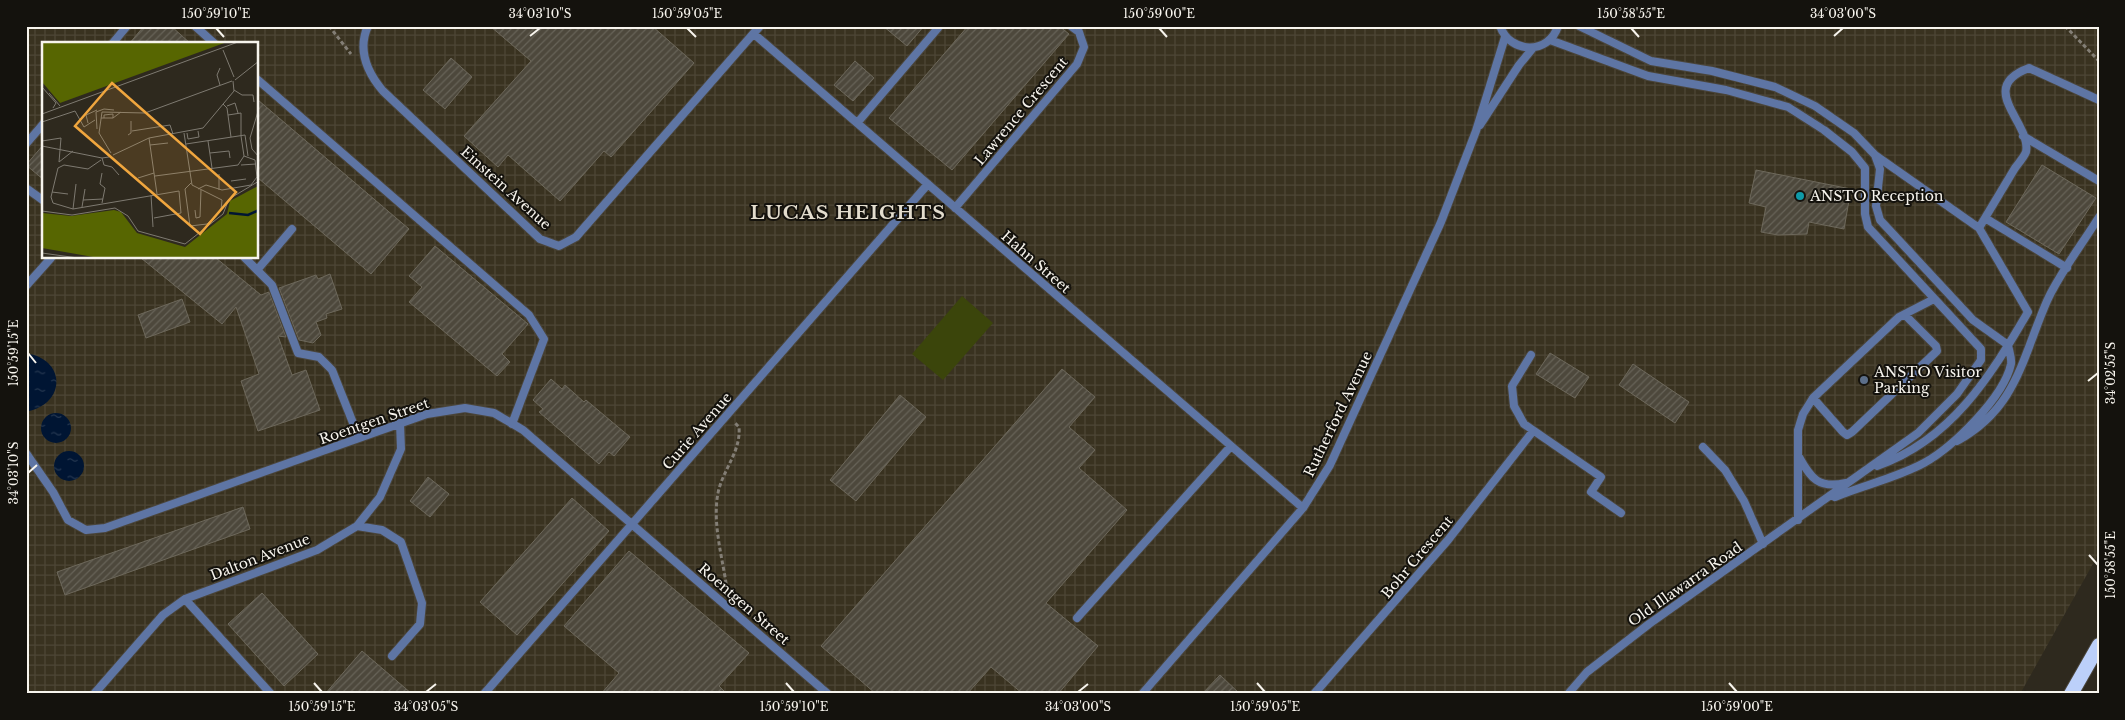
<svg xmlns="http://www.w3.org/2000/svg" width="2125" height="720" viewBox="0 0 2125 720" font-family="'Libre Baskerville',serif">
<defs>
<pattern id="industrial-grid" width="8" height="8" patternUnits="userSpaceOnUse" patternTransform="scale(1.25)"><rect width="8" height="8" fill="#393220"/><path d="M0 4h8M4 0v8" fill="none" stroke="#4d4636"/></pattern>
<pattern id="water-ripples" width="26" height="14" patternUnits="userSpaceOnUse" patternTransform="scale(1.25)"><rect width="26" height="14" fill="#001533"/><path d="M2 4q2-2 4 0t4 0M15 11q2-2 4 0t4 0" fill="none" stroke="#263851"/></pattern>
<pattern id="building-hatch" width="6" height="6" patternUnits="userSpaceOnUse" patternTransform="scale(1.25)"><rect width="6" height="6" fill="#4d483c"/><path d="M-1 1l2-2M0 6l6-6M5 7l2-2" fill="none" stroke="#676358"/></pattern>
</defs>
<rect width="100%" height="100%" fill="#2e291e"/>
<path fill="url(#industrial-grid)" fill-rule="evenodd" d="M26,26H2099V553L2020,694H26ZM44,44H258V258H44Z"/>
<path fill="#3b450b" d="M962,296L993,323L943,380L912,354Z"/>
<path fill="url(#water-ripples)" d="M30,354C66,362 65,403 29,411L26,410V355Z
M41 428a15 15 0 1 1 30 0a15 15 0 1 1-30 0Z
M54 466a15 15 0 1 1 30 0a15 15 0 1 1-30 0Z"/>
<path fill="url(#building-hatch)" stroke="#6d685b" d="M144,26H171L191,44H129Z
M490,26H652L694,63L611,157L604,151L560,201L508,155L498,167L464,136L531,61Z
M883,26H924L907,46Z
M968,26H1059L1069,34L952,170L889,118Z
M451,58L472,77L445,109L423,90Z
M855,61L874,78L853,101L834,85Z
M258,100L409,229L371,274L258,178Z
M44,144V180L26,165Z
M2042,165L2096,198L2059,254L2006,222Z
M1756,170L1851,189L1844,229L1809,222L1807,234L1778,235L1761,232L1766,207L1749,203Z
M435,246L528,324L502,354L510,362L497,376L409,302L422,287L409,276Z
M141,258H216L261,295L269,292L286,337L278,336L292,375L306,370L320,410L258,431L241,381L259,374L236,307L222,324Z
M330,274L342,309L326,314L327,318L316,322L321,335L313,343L299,340L279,288L316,275L318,279Z
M182,299L190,322L146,338L138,315Z
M1550,353L1589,377L1575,398L1536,374Z
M1633,364L1689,402L1675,423L1619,385Z
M1062,369L1095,397L1069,427L1095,450L1079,468L1127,510L1046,603L1098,646L1058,694H1023L991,667L967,694H876L821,646Z
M551,379L562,389L565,385L584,402L586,400L630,437L614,456L609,452L599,464L539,412L543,409L533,400Z
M900,395L926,417L856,501L830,480Z
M428,477L449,494L430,517L410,501Z
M572,498L609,531L517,635L480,602Z
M243,507L250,529L65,595L57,572Z
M629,551L749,653L719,686L727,694H601L619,673L564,626Z
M262,593L318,654L284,686L228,624Z
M362,651L412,694H325Z
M1220,675L1240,694H1202Z"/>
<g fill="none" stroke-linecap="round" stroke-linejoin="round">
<g stroke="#4a453b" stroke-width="10">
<path id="service" d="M195,26L215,44
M368,26C357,50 367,72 383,91L540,239L559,246L576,237L760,26
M1500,26C1510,54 1549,55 1558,26
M1579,26L1651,61L1712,71L1775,87L1815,106L1854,133L1875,155L1880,169L1876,206L1880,220L1973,320L2008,345C2009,351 2012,358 2011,364C2004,397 1953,447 1924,463C1896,478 1864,485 1835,497
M754,34L1303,508
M1550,40L1648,76L1726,90L1788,107L1824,130L1852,152L1865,168V214L1868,227L1981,349V360L1957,394L1918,433L1649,624L1587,672L1568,694
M112,44L127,26
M258,80L529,315L544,339L512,424
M858,122L938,28
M1480,125L1519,65L1533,48
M2023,136L2099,181
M26,144L44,123
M1875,155L1979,228L2028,312C1990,377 1951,440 1877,466
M26,188L44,201
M955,208L1077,64L1084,47L1079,32L1071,26
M1985,218L2067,268
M1979,228C1991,208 2003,188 2015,168C2018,164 2024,157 2026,152C2032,123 1975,88 2029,68L2099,100
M245,258L272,285L298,353L319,357L332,370L359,438
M258,269L292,229
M26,286L51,258
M1531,355L1512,386L1514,406L1524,424L1601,477L1591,492L1621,513
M1813,398L1843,432L1847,435L1852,432L1937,351L1936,346L1905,315
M1957,441C2017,408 2022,358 2047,301C2059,274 2083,243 2099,217
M1703,447L1725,470L1744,501L1763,544
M26,453L53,492L68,520L86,530L105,528L427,414L465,408L494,413L523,430L828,694
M1799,457C1811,479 1819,489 1846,483
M1798,520V430L1803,414L1813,398L1899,317L1934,299
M357,526L382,530L401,542L422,603L420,624L392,656
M185,599L271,694
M1077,618L1231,446
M94,694L163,615L185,599L317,550L357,526L380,497L401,449L400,423
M484,694L928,184
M1142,694L1303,508L1330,465L1441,222L1476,131L1505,37
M1314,694L1448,540L1533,431"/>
</g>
<g stroke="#4a453b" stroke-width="16">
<path id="trunk" d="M2071,694L2099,645"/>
</g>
<path stroke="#837e75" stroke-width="3" stroke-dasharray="4 2.5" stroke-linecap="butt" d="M329,26L351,54
M2065,26L2099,61
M727,590C723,559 712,524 718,493C723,469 741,452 739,427L735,423"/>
<use href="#service" stroke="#5e75a4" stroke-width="8"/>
<use href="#trunk" stroke="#bcd0fa" stroke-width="14"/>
</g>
<path fill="none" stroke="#f7f4ed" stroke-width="2" d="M216,28L224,37M687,28L696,37M1159,28L1167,37M1631,28L1639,37M530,36L540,28M1834,36L1843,28M28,353L36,363M2088,381L2098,373M28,473L37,465M2089,555L2098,565M314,683L322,692M786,683L794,692M1257,683L1265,692M1729,683L1737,692M426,692L436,684M1078,692L1088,684"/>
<circle fill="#0f9aa8" stroke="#14120d" stroke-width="2" cx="1800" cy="196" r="5"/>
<circle fill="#5c6f8a" stroke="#14120d" stroke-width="2" cx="1864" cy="380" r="5"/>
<g text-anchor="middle" stroke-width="4" stroke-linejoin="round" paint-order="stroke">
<g font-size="14" fill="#f7f4ed" stroke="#14120d">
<text transform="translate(1021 111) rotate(-50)" y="5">Lawrence Crescent</text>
<text transform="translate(506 188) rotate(42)" y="5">Einstein Avenue</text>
<text transform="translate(1036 262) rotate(41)" y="5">Hahn Street</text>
<text transform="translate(1338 414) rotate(-64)" y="5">Rutherford Avenue</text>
<text transform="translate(374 421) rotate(-19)" y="5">Roentgen Street</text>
<text transform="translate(697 431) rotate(-49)" y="5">Curie Avenue</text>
<text transform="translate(260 557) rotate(-21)" y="5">Dalton Avenue</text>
<text transform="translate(1417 557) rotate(-50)" y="5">Bohr Crescent</text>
<text transform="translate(1685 584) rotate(-35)" y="5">Old Illawarra Road</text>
<text transform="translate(744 604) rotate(41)" y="5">Roentgen Street</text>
</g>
<g font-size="14" fill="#f7f4ed" stroke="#14120d" text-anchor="start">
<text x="1810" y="201">ANSTO Reception</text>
<text x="1874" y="377">ANSTO Visitor<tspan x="1874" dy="16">Parking</tspan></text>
</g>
<g font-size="19" font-weight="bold" letter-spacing="1" fill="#e3ddce" stroke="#14120d">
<text x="848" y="219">LUCAS HEIGHTS</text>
</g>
</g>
<g transform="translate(42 42)">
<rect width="216" height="216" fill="#2e291e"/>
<path d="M0,0H185L18,61L0,40ZM216,144V216H57L0,206V171L29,174L72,168L79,170L95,191L143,205L185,172L188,159Z" fill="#576601"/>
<path fill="none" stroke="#001533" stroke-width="2.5" d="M187,171L206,173L217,168"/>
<path fill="none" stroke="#7e7a71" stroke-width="1" d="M181,8L192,35M178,26L175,33L178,43M193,38L217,19M0,45L14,61L11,66M192,48L200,53H211L212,60M7,51L18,64M181,62L185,66L189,95M185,64L193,61L196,71M217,66L208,96L210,107L217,115M0,72L196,0M186,73L199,71V94M59,76H71L79,70M62,76V73L71,72V76M0,80L33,69L42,85L53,78M46,81L44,73L55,68M55,87L54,70L62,67L72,68M90,89L128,83L131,92M142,91L150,143L180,158L179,168L165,182L148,184L143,147L149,141M145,91L146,97L157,95L156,89M86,93L89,91V79M107,96L115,152M0,99L19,96L17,120L31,109M166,99L170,126M144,102L203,93L206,114M108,103L126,101M0,104L60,116L67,115M69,111L57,91L60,70L103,71L190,39M168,111L187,109L188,116M71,113L107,96L161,86L192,49L191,39M60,116L62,123L70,125L77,133M199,123L214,122M46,127L22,123L16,126L9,155L11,161L31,167L137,149L139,171L112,176M46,127L59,118M60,131L58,142L63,146L60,161M177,132V148M113,134L196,123L202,114L199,94M96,136L112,131M189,139L204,137M156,147L164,143L180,148L209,143L215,135L213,118L202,114M10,150L26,152M109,153L111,185M41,158L61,157M40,165L43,147M31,167L34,142M153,168L154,176L158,175L159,148M0,169L30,173L73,166L86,174L96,189L143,202L181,172L187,157L217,139M0,211L36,216"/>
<path fill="#f0a63e" fill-opacity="0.15" stroke="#f0a63e" stroke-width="2.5" d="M70,41L194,150L158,192L33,84Z"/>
<rect width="216" height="216" fill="none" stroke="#f7f4ed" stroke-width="2.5"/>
</g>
<rect width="2125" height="720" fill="none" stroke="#14120d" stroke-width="55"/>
<rect x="28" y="28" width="2070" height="664" fill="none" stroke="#f7f4ed" stroke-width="2"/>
<g font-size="12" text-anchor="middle" fill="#f7f4ed">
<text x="216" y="18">150°59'10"E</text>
<text x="540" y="18">34°03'10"S</text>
<text x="687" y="18">150°59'05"E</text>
<text x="1159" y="18">150°59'00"E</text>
<text x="1631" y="18">150°58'55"E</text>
<text x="1843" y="18">34°03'00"S</text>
<text transform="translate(14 353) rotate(-90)" y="4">150°59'15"E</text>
<text transform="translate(2111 373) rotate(-90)" y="4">34°02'55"S</text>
<text transform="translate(14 473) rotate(-90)" y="4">34°03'10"S</text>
<text transform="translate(2111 565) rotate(-90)" y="4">150°58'55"E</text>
<text x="322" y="711">150°59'15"E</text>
<text x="426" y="711">34°03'05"S</text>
<text x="794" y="711">150°59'10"E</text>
<text x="1078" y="711">34°03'00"S</text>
<text x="1265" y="711">150°59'05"E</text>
<text x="1737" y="711">150°59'00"E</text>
</g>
</svg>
